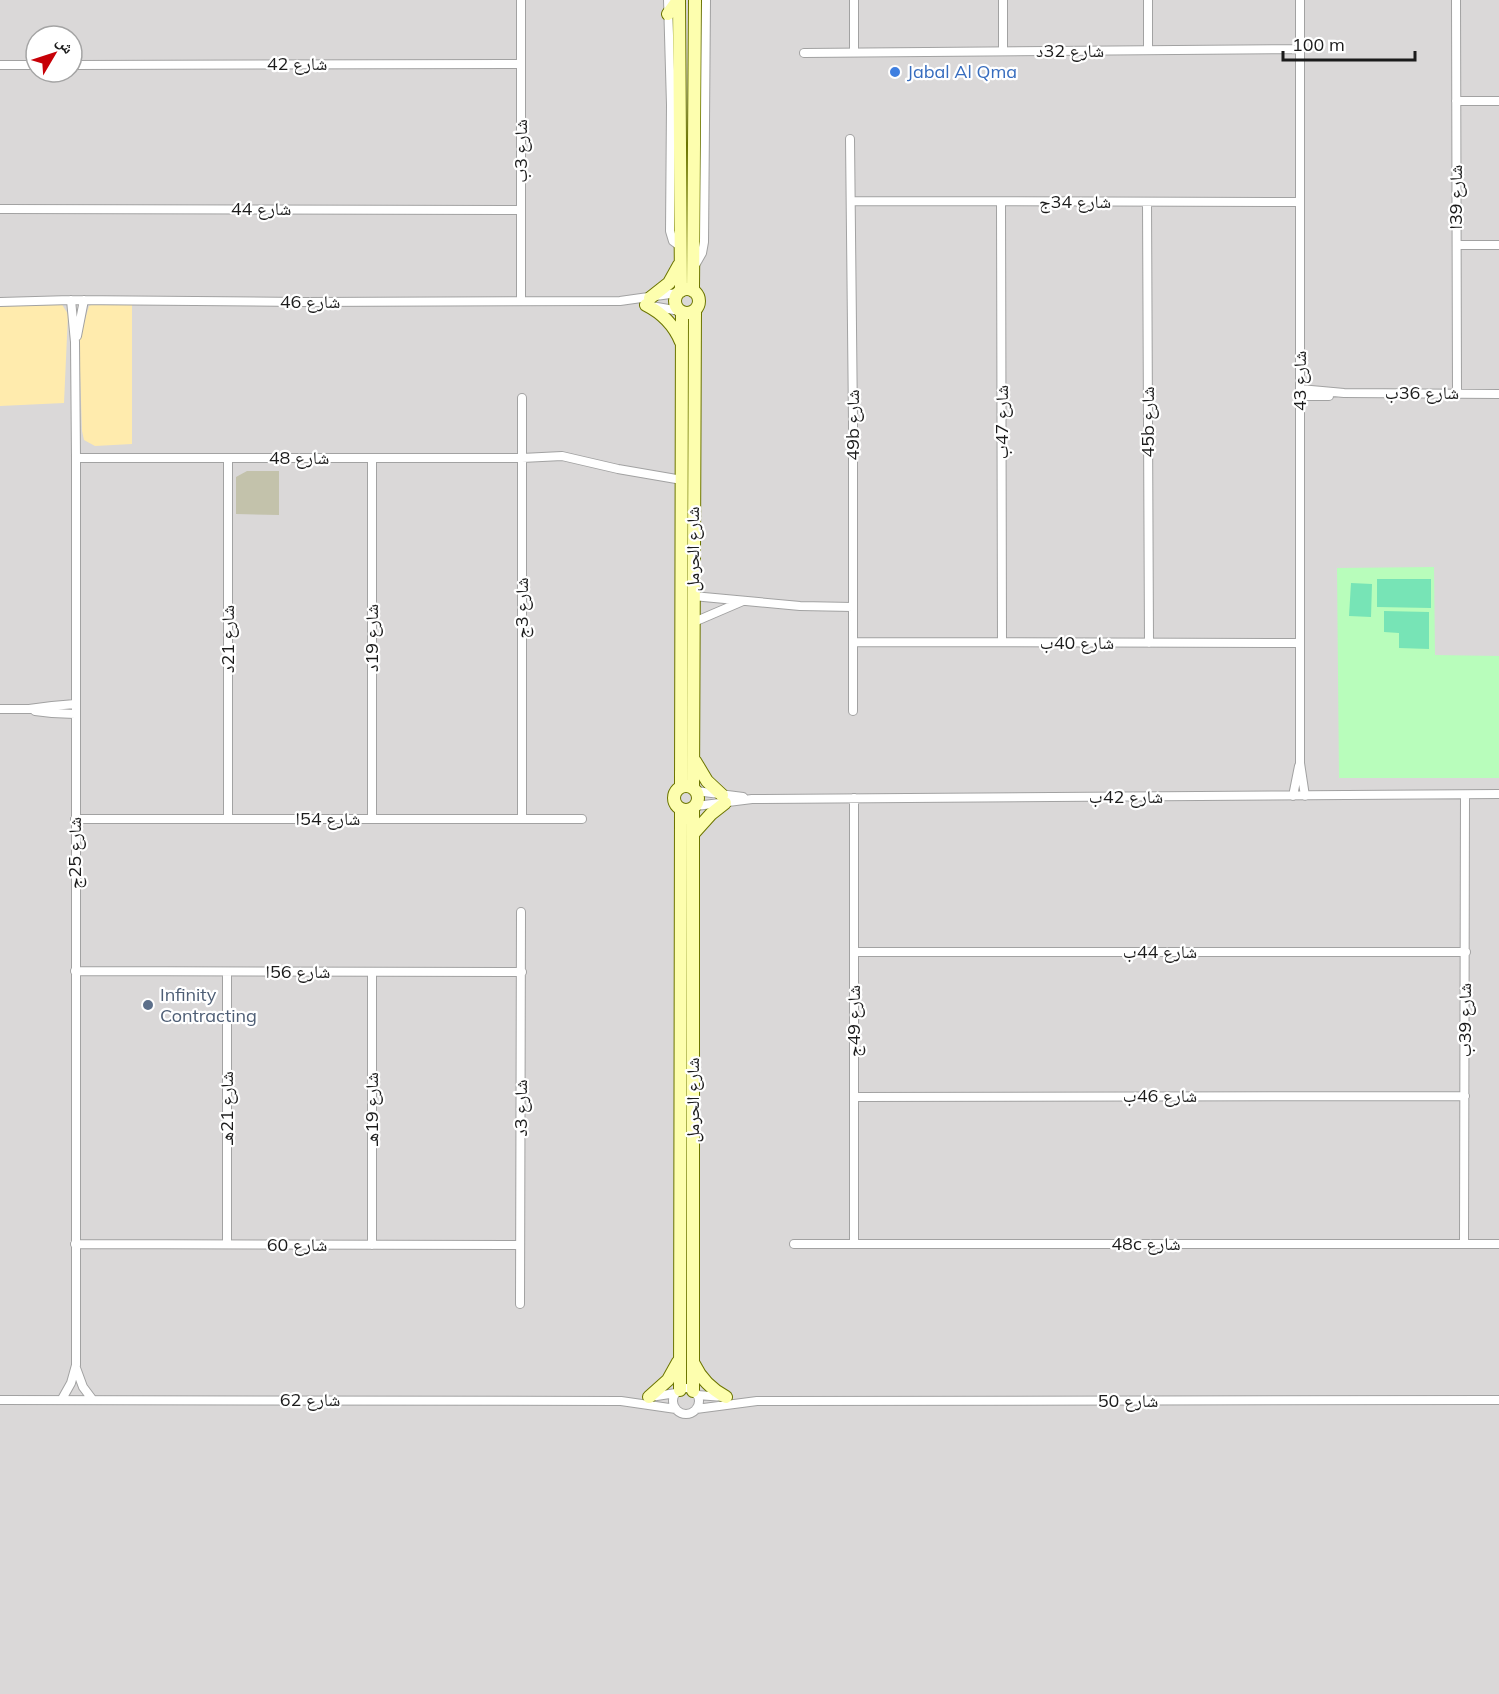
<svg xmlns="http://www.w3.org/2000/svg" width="1499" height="1694" viewBox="0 0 1499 1694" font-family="Mulish,'Noto Naskh Arabic',sans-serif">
<rect width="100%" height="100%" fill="#eee9e0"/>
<path fill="#dad8d8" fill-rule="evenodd" d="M0,0H1499V1694H0ZM36,36H72V72H36Z"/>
<path fill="#c3c2ab" d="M247,471H279V515L236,514V477Z"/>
<path fill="#ffebad" d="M61,303L68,314L64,403L0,406V305Z
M93,304H132V444L95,446L84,440L82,431L79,340L89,306Z"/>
<path fill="#b8fdbb" d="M1434,567L1435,655L1499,656V778H1339L1337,568Z"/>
<path fill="#77e4b6" d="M1377,579H1431V608L1377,607Z
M1351,583L1372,584L1371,617L1349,616Z
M1384,611L1429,612V649L1399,648V633L1384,632Z"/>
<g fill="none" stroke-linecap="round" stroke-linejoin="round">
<g stroke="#a2a2a2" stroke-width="10">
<path id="street" d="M521,0V301
M668,0L671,105L670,231L673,241L681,247
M1300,0V763L1305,796
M1456,0L1457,393
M1148,50V0
M1003,51V0
M854,52V0
M804,53L1300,49
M0,65H36
M72,65L521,64
M1456,101H1499
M850,139L853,422V711
M851,201L1300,202
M1001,202L1002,642
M1147,202L1149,643
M0,209L521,210
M1457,245H1499
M694,267L702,253L704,242L706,0
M0,302L71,300L303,302L620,301L677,293
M651,306L680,311
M77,336L84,300
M1300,389L1344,393L1499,394
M1300,396H1329
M76,458H522L562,456L618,469L682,480
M228,458V819
M372,458V819
M693,596L800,606L853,607
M694,622L743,601
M854,642L1300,643
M0,709H29L52,706L75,704
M35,711L52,713L75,714
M696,791L743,797
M1293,796L1299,766
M696,806L752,799L1499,794
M75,819H582
M522,819V398
M854,952H1466
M75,971L522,972
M854,1097L1465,1096
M75,1244L520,1245
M227,1244V972
M794,1244H1499
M854,1244V798
M1464,1244L1465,795
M372,1245V972
M520,1304L521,912
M76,1368L83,1387L92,1399
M673 1401a13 13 0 1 1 26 0a13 13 0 1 1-26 0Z
M697,1395L724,1397
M650,1397L676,1393
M62,1399L71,1383L76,1365V458L75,342L71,300
M0,1400L621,1401L676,1409
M696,1409L757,1401L1499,1400"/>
</g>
<g stroke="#6c7500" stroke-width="14">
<path id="secondary" d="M679,0L681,291
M668,14L678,0
M675 301a12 12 0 1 1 24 0a12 12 0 1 1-24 0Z
M693,291L695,0
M650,298L669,283L679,265
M646,305C662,313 674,325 681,342
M695,761L707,781L722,795
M674 798a12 12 0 1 1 24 0a12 12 0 1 1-24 0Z
M681,787L682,312
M693,788L695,310
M693,809V1391
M693,834L711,814L725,803
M694,1364C701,1379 711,1389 726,1397
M680,1390L681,809
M649,1397L668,1380L678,1362"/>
</g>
<use href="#street" stroke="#fff" stroke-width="8"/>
<use href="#secondary" stroke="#fdfeae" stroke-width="12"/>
</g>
<circle fill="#3f7fe0" stroke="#fff" stroke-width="2" cx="895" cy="72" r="6"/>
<circle fill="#5c6f8a" stroke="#fff" stroke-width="2" cx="148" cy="1005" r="6"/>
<g text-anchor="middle" stroke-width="4.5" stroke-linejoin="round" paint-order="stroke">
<g font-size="18" fill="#1b1b1b" stroke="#fff">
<text x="1070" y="57">شارع 32د</text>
<text x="297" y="70">شارع 42</text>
<text transform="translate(521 151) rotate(-90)" y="6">شارع 3ب</text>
<text transform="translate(1456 197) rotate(-90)" y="6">شارع 39ا</text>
<text x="1075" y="208">شارع 34ج</text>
<text x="261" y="215">شارع 44</text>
<text x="310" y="308">شارع 46</text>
<text transform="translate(1300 381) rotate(-90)" y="6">شارع 43</text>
<text x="1422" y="399">شارع 36ب</text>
<text transform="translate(1002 422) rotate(-90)" y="6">شارع 47ب</text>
<text transform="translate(1148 422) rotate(-90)" y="6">45b شارع</text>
<text transform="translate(853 425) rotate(-90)" y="6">49b شارع</text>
<text x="299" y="464">شارع 48</text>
<text transform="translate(693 549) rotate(-90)" y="6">شارع الحرمل</text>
<text transform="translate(522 608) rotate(-90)" y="6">شارع 3ج</text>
<text transform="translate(372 638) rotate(-90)" y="6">شارع 19د</text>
<text transform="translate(228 639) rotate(-90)" y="6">شارع 21د</text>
<text x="1077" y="649">شارع 40ب</text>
<text x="1126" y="803">شارع 42ب</text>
<text x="328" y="825">شارع 54ا</text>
<text transform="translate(75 853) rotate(-90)" y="6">شارع 25ج</text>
<text x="1160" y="958">شارع 44ب</text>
<text x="298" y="978">شارع 56ا</text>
<text transform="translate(1465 1020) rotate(-90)" y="6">شارع 39ب</text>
<text transform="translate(854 1021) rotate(-90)" y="6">شارع 49ج</text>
<text x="1160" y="1102">شارع 46ب</text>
<text transform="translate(693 1100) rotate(-90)" y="6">شارع الحرمل</text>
<text transform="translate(227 1108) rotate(-90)" y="6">شارع 21هـ</text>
<text transform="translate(521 1108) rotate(-90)" y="6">شارع 3د</text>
<text transform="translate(372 1109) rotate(-90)" y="6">شارع 19هـ</text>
<text x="1146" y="1250">48c شارع</text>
<text x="297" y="1251">شارع 60</text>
<text x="310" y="1406">شارع 62</text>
<text x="1128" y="1407">شارع 50</text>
</g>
<g font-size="18" fill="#366cbe" stroke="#fff" text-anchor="start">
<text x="907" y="78">Jabal Al Qma</text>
</g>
<g font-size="18" fill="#4e5e75" stroke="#fff" text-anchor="start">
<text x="160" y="1001">Infinity<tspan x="160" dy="21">Contracting</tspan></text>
</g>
</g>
<g transform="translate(54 54) rotate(51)"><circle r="28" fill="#ffffff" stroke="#a4a4a4" stroke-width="1.5"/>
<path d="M0-4.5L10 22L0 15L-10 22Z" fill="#c70007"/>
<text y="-9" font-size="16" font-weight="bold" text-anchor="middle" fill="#1b1b1b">ش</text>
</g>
<path d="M1283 51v9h132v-9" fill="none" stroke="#1b1b1b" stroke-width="3"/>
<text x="1292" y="51" font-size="18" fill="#1b1b1b" stroke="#ffffff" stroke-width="4.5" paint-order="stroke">100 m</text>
</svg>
